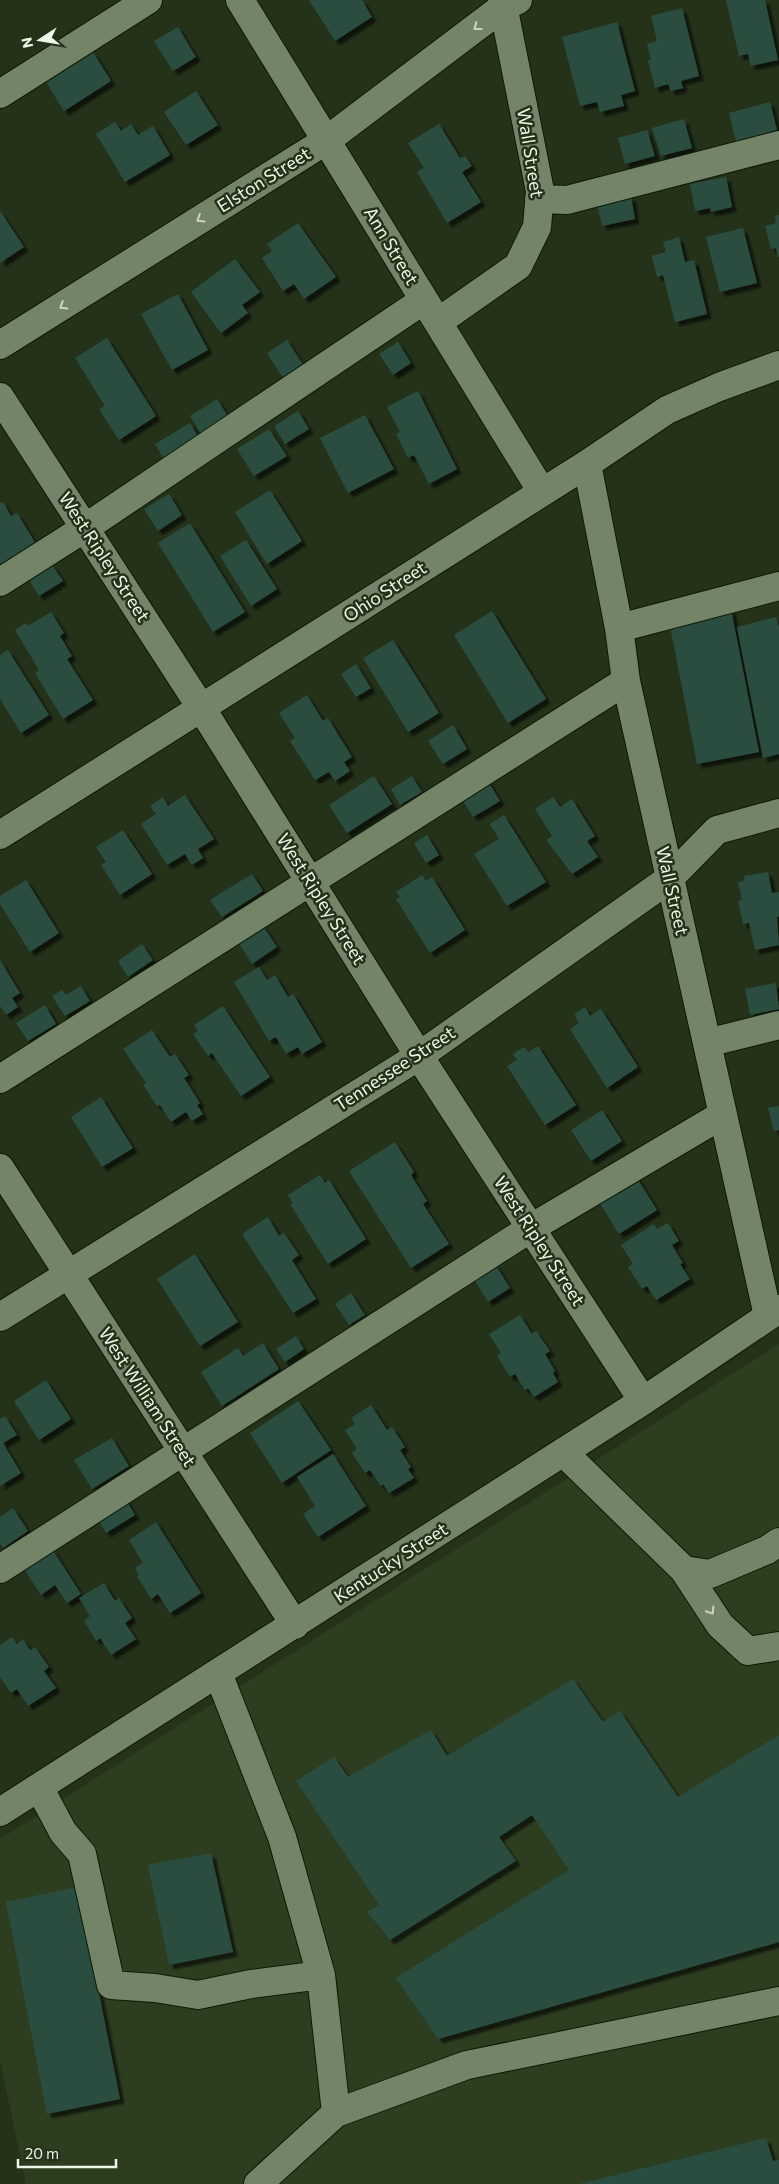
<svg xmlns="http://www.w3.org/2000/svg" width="779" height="2184" viewBox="0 0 779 2184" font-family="Commissioner,sans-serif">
<defs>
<filter id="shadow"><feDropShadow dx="4.5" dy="4.5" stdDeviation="1" flood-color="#0009"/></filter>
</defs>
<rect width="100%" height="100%" fill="#24321a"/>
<path fill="#2d3e20" d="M779,1344V2184H26L0,2060V1839Z"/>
<path fill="#2c4e41" filter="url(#shadow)" d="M309,0H362L372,17L335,41Z
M726,0H765L778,60L751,66L748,54L739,56Z
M682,8L699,76L681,81L683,88L671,91L668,84L655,88L648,60H651L647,44L657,41L651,16Z
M617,22L635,91L621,95L624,106L600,112L597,102L580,106L562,37Z
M178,27L196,57L173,71L154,41Z
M93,52L111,81L64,111L46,82Z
M196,91L218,125L186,145L164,112Z
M770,102L777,130L736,141L729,113Z
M684,119L692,148L661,156L652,128Z
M115,122L121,131L131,124L138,135L153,126L170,155L125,182L96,134Z
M439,124L460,158L465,156L472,166L462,172L481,202L447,223L417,172L424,168L408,143Z
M647,130L655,156L625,164L618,138Z
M726,177L732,207L711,212L710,208L695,211L690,184Z
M631,196L635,219L602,226L597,203Z
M0,211L24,247L0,263Z
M779,215V257H778L776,248L771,249L765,226L776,223L775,216Z
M298,223L336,277L304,299L294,284L283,291L262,258L272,251L267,244Z
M743,228L757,283L720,292L706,237Z
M679,237L685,262L694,260L707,314L675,322L663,275L657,277L652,256L666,252L663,242Z
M235,259L260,292L242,305L248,313L221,333L191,292Z
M178,294L208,350L172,370L141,314Z
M107,338L156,416L119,440L99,409L105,406L75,358Z
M287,340L307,371L287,384L267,353Z
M398,342L411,363L393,375L379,354Z
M418,391L457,469L429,484L414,455L408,458L396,434L400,432L387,407Z
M217,399L231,421L204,439L190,416Z
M298,411L309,429L285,444L274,426Z
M365,415L394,469L348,493L320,438Z
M190,423L202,443L167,464L155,444Z
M269,429L287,456L254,476L237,449Z
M270,490L302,541L267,564L235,512Z
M169,494L182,515L158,531L144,509Z
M3,502L11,516L17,513L36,544L0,567V503Z
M190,523L245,612L213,632L158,543Z
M246,540L277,589L251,606L220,556Z
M52,565L63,581L39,596L29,580Z
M731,609L759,752L697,764L669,621Z
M492,611L546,699L508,723L454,635Z
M51,612L64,633L60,636L72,656L67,659L93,700L63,719L35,673L39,670L15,630L26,623L28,626Z
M776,617L779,627V754L763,758L737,627Z
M393,640L439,713L408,732L363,658Z
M8,650L49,715L21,733L0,699V655Z
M356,664L371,688L356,697L341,674Z
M307,695L323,721L328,718L352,757L344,762L350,771L335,781L329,772L315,780L290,741L295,738L279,713Z
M453,725L467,749L443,764L428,741Z
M374,776L392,804L347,833L329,805Z
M412,776L422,792L400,805L391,789Z
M485,776L500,801L473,817L458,793Z
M185,795L214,839L198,849L203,858L192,865L185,854L167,865L141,824L156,814L150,806L163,797L168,806Z
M553,797L560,807L572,799L595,836L587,841L598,857L572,874L546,840L552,836L535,809Z
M504,815L546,882L507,906L474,854L499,839L490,824Z
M123,830L152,874L120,895L101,865L106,862L96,847Z
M427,835L439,855L426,863L414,843Z
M768,872L772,893L779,892V917H777L779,945L755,950L749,923L743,924L738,901L742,900L738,882L745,881L744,876Z
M252,874L263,891L222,917L210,900Z
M422,875L426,881L432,877L465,930L430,953L396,899L400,897L396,892Z
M26,880L59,933L30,952L0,904V896Z
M261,923L277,947L252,964L236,939Z
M142,944L153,960L128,977L118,961Z
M0,960L20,993L12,998L18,1007L6,1015L0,1006Z
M259,967L267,980L275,975L288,997L293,994L322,1042L302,1054L298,1047L286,1054L276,1037L269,1041L234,982Z
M776,983L779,1009L750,1015L745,989Z
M81,986L90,1001L65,1016L52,996L62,990L66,995Z
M45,1005L56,1024L28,1041L16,1023Z
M223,1006L270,1077L241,1096L212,1053L208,1056L193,1034L198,1031L194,1025Z
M585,1007L590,1016L601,1009L638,1067L607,1088L570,1029L579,1023L574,1014Z
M152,1030L170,1057L175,1054L189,1075L184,1078L200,1103L197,1105L203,1114L192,1121L186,1112L171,1122L160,1105L157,1106L143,1085L146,1083L123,1049Z
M538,1046L576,1105L545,1125L507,1066L517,1060L513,1054L524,1047L528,1052Z
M101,1097L133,1148L102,1167L71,1117Z
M779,1106V1130L774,1131L768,1108Z
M602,1110L622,1141L591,1161L571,1130Z
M395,1142L414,1172L411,1175L427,1201L423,1204L449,1244L411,1268L349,1171Z
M634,1173L657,1210L619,1234L596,1197Z
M320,1175L325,1183L329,1180L366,1239L328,1264L290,1204L293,1203L288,1195Z
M268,1217L279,1236L284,1233L299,1255L292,1260L316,1299L293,1313L242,1234Z
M668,1223L679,1241L672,1245L683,1263L680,1264L690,1279L656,1300L647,1286L642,1289L628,1267L633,1264L621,1245L654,1224L657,1229Z
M195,1254L238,1322L200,1346L157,1279Z
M495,1264L510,1288L488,1302L473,1278Z
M351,1293L365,1315L349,1325L335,1304Z
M520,1315L532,1334L536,1331L550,1351L545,1354L555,1371L553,1373L558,1382L534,1397L528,1388L525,1390L515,1374L510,1377L497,1356L501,1353L489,1334Z
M296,1336L304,1349L285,1362L276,1349Z
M263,1343L279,1369L222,1406L201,1372L238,1348L243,1356Z
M46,1380L71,1419L39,1440L14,1401Z
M298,1401L331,1450L282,1483L250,1433Z
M371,1405L387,1430L392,1427L405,1447L400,1450L411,1467L408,1469L414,1478L389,1493L383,1484L381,1486L370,1470L365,1473L352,1453L357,1449L345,1430L355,1424L351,1418Z
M5,1416L17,1435L3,1443L21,1473L0,1486V1419Z
M112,1438L129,1466L92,1489L74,1460Z
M333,1454L366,1506L318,1537L303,1514L315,1506L297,1477Z
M125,1498L135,1515L106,1533L96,1516Z
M13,1508L28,1531L3,1548L0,1543V1517Z
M156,1522L201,1593L170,1613L158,1594L151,1599L137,1576L139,1575L135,1568L143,1563L129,1540Z
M52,1549L81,1594L67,1603L55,1585L41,1595L23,1567Z
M104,1583L115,1601L119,1598L132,1618L125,1623L136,1639L111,1655L100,1638L96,1641L84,1621L90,1616L79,1598Z
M12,1637L17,1644L23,1639L30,1650L35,1647L49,1667L44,1671L56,1688L28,1706L17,1689L11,1693L0,1677V1645Z
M573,1679L603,1722L620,1711L678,1797L779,1735V1942L438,2039L396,1978L569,1870L532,1815L499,1837L516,1861L390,1940L367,1912L379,1905L296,1781L334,1757L348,1777L431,1730L447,1756Z
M211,1853L233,1952L169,1965L148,1865Z
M78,1887L120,2099L47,2114L6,1902Z
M766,2138L773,2161L779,2160V2184H579Z"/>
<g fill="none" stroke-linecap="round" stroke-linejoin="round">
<g stroke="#0d1a04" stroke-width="30">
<path id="minor" d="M240,0L542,492
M0,94L148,0
M539,199L567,200L779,145
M438,322L518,266L537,227L540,191L502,0
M0,345L327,140L503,7L518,0
M0,397L202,709L419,1056L643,1401
M587,464L619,628L626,681L768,1316
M0,582L85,528L424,300
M619,628L779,586
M0,835L587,464L667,410L719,387L779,365
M707,1043L779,1025
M0,1079L626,681
M0,1168L295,1625
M0,1317L419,1056L669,879L717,830L779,813
M563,1452L684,1570L720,1625L748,1651L779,1646
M0,1569L531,1228L722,1115
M684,1570L710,1574L767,1550L779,1542
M218,1673L282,1837L321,1975L336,2113L258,2184
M39,1787L63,1832L82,1854L111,1985L155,1988L198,1995L251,1984L321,1975
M0,1812L643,1401L779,1309
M336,2113L467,2065L779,2001"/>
</g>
<use href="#minor" stroke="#748469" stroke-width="28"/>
</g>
<defs><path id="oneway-chevron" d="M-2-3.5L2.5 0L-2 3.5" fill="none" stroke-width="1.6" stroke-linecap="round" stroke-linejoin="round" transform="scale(1.25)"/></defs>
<g stroke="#c9d4c1">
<use href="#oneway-chevron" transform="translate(477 27) rotate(143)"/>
<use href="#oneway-chevron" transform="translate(200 219) rotate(148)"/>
<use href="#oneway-chevron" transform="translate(63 306) rotate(148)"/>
<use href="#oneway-chevron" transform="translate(711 1611) rotate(57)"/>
</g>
<g text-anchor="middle" stroke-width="5" stroke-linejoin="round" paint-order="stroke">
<g font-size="18" fill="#edf6e7" stroke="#24321a">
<text transform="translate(530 153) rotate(81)" y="6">Wall Street</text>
<text transform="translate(264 180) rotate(-32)" y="6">Elston Street</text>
<text transform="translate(391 246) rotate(59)" y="6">Ann Street</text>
<text transform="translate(104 557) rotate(57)" y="6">West Ripley Street</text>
<text transform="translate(385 592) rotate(-33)" y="6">Ohio Street</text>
<text transform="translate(672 891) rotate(77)" y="6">Wall Street</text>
<text transform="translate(321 899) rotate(58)" y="6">West Ripley Street</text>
<text transform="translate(395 1069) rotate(-33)" y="6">Tennessee Street</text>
<text transform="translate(539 1241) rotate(57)" y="6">West Ripley Street</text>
<text transform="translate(147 1397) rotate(57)" y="6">West William Street</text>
<text transform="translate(391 1563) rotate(-33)" y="6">Kentucky Street</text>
</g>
</g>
<g transform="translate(40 40) rotate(258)" stroke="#24321a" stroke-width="4" paint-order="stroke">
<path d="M0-4L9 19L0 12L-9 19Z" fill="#edf6e7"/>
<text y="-8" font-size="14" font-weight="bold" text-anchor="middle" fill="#edf6e7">N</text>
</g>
<path d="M18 2159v8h98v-8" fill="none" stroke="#edf6e7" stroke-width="2.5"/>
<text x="25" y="2159" font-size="15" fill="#edf6e7" stroke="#24321a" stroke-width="4" paint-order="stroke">20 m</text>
</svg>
